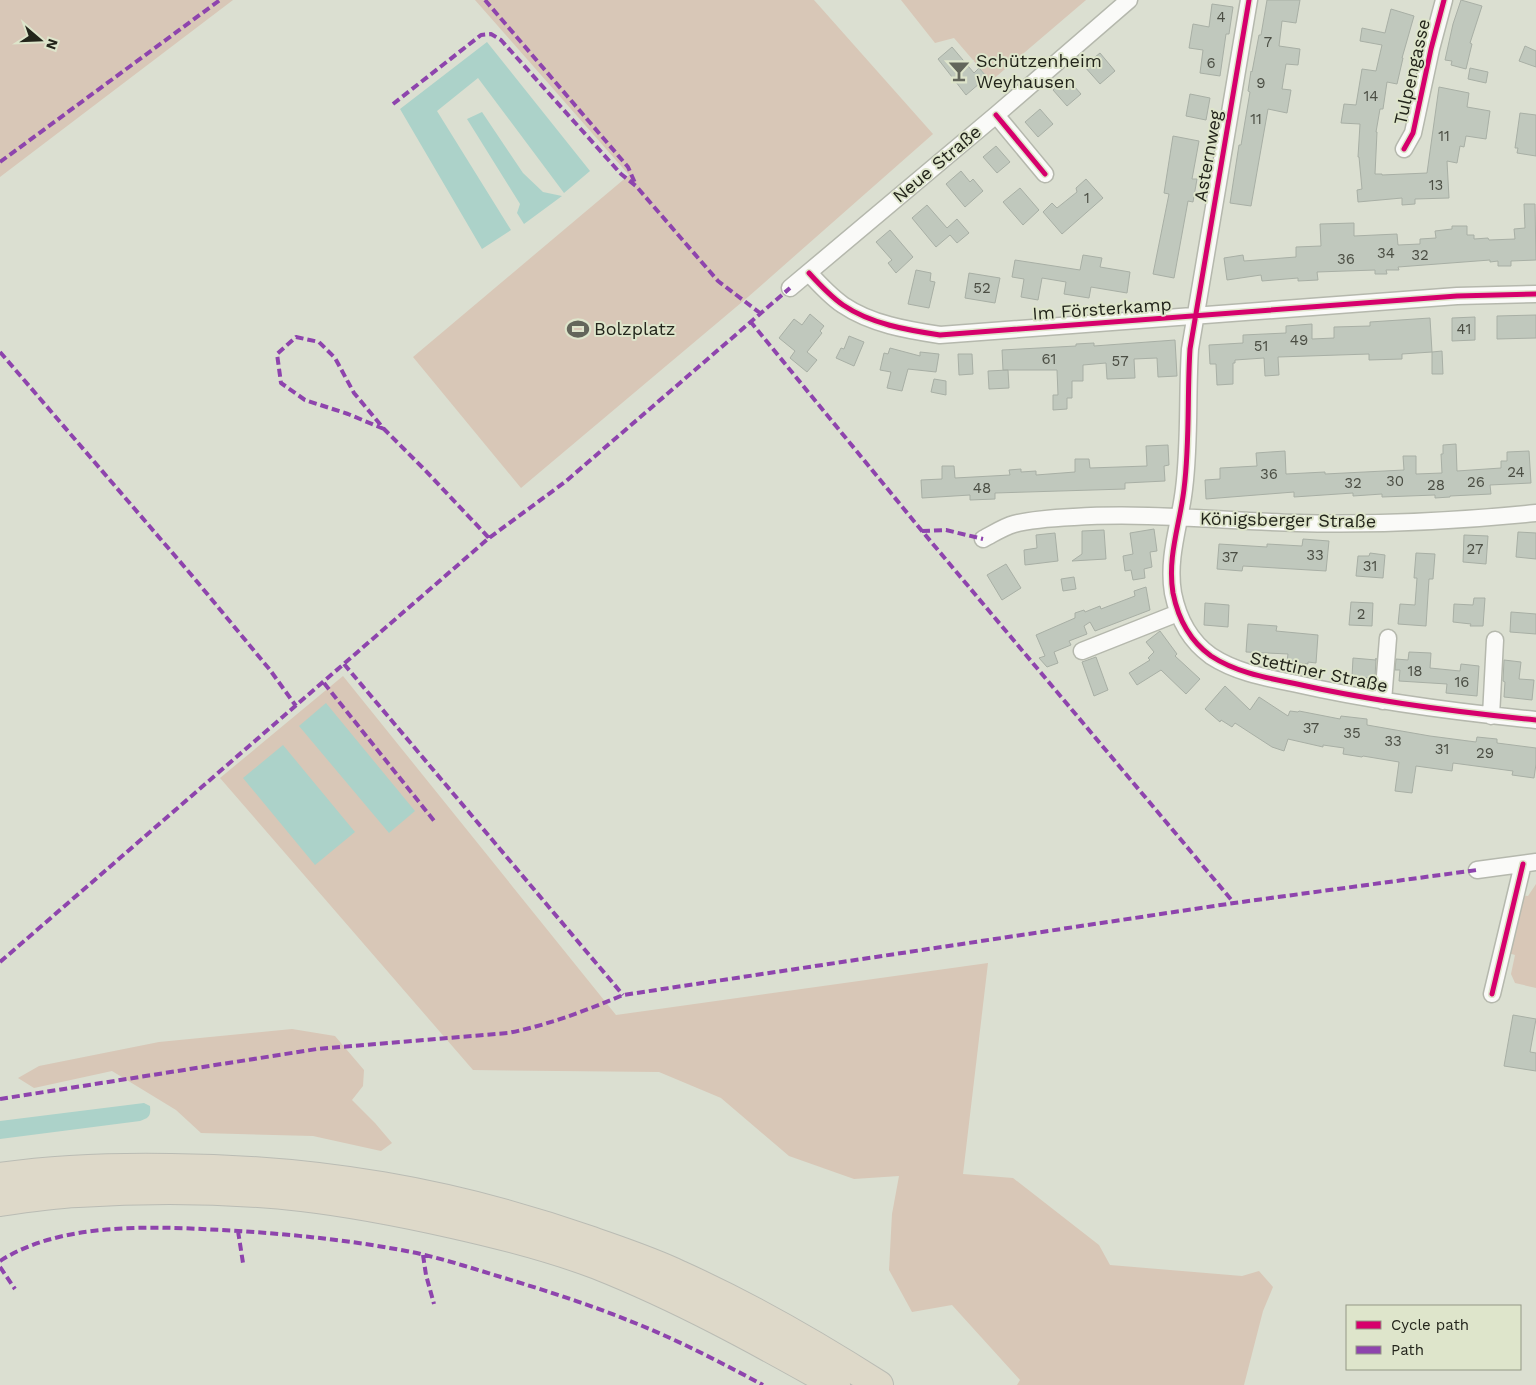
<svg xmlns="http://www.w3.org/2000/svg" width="1536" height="1385" viewBox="0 0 1536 1385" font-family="'Work Sans',sans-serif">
<rect width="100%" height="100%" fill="#dbdfd1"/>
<path fill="#d8c7b7" d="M0,0H233L0,177Z
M475,0H814L933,134L748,297L521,488L413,357L629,175Z
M901,0H1086L991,81L954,38L935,43Z
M343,676L616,1015L988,963L963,1174L1013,1178L1099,1245L1110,1265L1242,1276L1259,1271L1273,1287L1263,1311L1244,1385H1017L1020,1380L952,1305L912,1312L889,1270L892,1214L899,1176L854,1179L789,1156L721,1098L659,1072L473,1070L220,778Z
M1536,884V988L1515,983L1511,974L1515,955L1505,952L1519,895L1528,896Z
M292,1029L335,1036L364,1070L363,1086L352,1100L375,1123L392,1143L381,1151L313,1136L201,1133L176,1110L112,1071L34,1088L18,1078L39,1066L159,1042Z"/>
<path fill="#acd2c9" d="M487,42L590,171L564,193L478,78L437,111L511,230L482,249L400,109Z
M482,112L523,173L543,192L562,196L524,224L517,213L520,204L467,119Z
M326,703L415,811L389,833L299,726Z
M283,745L355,832L315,865L243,778Z
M144,1103L150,1106C151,1116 149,1118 140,1121L0,1139V1121Z"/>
<path fill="#c0c8bd" stroke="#a8afa5" d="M1267,0H1300L1296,23L1282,21L1279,46L1300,49L1298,65L1286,64L1282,89L1291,90L1287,113L1268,109L1251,206L1230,203L1239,145H1241L1250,92L1248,91L1251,71L1252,72L1259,35H1261Z
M1461,0L1482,6L1470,43L1472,44L1466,69L1451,65L1452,61L1445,60L1453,24Z
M1212,4L1233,7L1229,34H1226L1220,76L1200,73L1203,50L1189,48L1193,24L1209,27Z
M1391,9L1414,16L1402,58H1403L1397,84L1387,82L1383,109H1380L1376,132H1377L1375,174H1382V175L1427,173L1439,87L1469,93L1467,107L1490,111L1486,139L1466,136L1464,147L1460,146L1457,163L1447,161L1449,198L1415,199V204L1402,205V198L1358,202L1357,190L1362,189L1359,157H1358L1360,124L1341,123L1344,104L1356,105L1362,69L1376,71L1382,45L1360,41L1362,28L1385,33Z
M1525,46L1536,51V67L1519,61Z
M952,47L974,73L979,68L987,77L966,95L938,59Z
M1100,53L1115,71L1100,84L1084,66Z
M1470,68L1488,72L1486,83L1468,79Z
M1066,77L1081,94L1067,106L1053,90Z
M1190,94L1210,98L1206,120L1186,116Z
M1040,109L1053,124L1038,137L1025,122Z
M1520,113L1536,115V156L1517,153L1518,148H1515Z
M1173,136L1199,141L1192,179H1197L1193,202L1188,201L1174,278L1153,274L1169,194L1164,193Z
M996,146L1010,162L997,173L983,157Z
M961,171L970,182L973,179L983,191L965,207L946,184Z
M1086,179L1103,198L1062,234L1043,212L1052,203L1057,208L1077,192L1076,188Z
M1020,188L1039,210L1023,225L1003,202Z
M1524,204H1535L1536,260L1511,261V266H1498V261L1490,262V260L1398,267L1399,270H1386L1387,274H1375V270L1317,272L1318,280L1298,281V278L1262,281L1261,275L1227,280L1224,258L1243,255L1244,261L1296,257V247L1321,246L1320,224L1354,223V236L1397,234L1398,245L1420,244V239L1436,238L1435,231L1452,229V226H1467V235H1474V239L1488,238L1489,240L1515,239L1514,229L1525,228Z
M927,205L947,228L957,219L969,233L957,243L950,235L936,247L912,218Z
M890,230L913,257L896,273L888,263L892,260L876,242Z
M1083,255L1102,258L1100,267L1130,272L1127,293L1091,287L1089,298L1064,294L1066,282L1042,278L1038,300L1021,297L1024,279L1012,277L1015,260L1080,270Z
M916,270L931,273L930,281L935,282L929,308L908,304Z
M969,273L1000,278L995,303L965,298Z
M810,314L824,326L820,331L822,333L807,352L817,360L807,372L790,358L795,351L779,338L794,319L802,325Z
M1536,315V338L1497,339V316Z
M1475,317V340L1452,341V318Z
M1430,318L1432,352L1402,354V359L1369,360V354L1278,357L1279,375L1265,376L1264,358L1235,360V363H1233V384L1217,385L1216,364H1210L1209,345L1243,343V335L1286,333V326L1312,324V339L1334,338V327L1370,326V322Z
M849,336L864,342L854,366L836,358L841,348L844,349Z
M1175,340L1177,376L1158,377L1157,358L1134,359L1135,378L1107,379L1106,363L1083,365V381H1072V398H1067V409L1053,410V395H1058L1057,370H1003L1002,350L1076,346V344L1094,343V346Z
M890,348L920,356V352L939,354L936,372L908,369L902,391L887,388L891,372L880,370L884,353L888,354Z
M1442,351L1443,374H1432V352Z
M958,354H972L973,374L959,375Z
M1008,370L1009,388L989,389L988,371Z
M934,379L946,381V395L931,392Z
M1456,444L1457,471L1501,468V461H1507V452L1529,451L1531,483L1490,485L1491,494L1450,496V497L1435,498V495L1382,497V494L1353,496V493L1294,497V492L1206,499L1205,480L1220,479V468L1257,466L1256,453L1285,451L1286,474L1325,472V474L1404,470L1403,456H1416V474L1442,473L1441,454H1443V445Z
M1168,445L1169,465L1164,466L1165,481L1125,483V489L995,493V499L970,500V495L922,498L921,480L942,479V466H954L955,478L1010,475L1009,470L1021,469V472L1036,471V475L1075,472V459H1089L1090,468L1147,466L1146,446Z
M1154,529L1157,551L1150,552L1152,567L1144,569L1145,578L1133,580L1131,570L1125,571L1123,556L1133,554L1130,533Z
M1104,530L1106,559L1072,561L1082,554V531Z
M1518,532L1536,533V559L1516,557Z
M1055,533L1058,561L1025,565L1024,550L1037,548L1036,535Z
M1464,535L1488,536L1486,564L1463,562Z
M1303,539L1329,541L1326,571L1243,566L1242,571L1217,569L1219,544L1267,547V544L1302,546Z
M1370,553L1385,555L1383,578L1356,576L1358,556H1369Z
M1416,553L1435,554L1433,579H1429L1426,626L1398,624L1400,604L1415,605L1417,578H1414Z
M1006,564L1021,588L1002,600L987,575Z
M1074,577L1076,589L1063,591L1061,579Z
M1146,587L1150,610L1095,631L1090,622L1084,626L1087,634L1069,641L1071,645L1054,652L1058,663L1047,667L1039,658L1045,656L1036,635L1075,618V613L1084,610L1085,612L1100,606L1101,609L1135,596L1134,591Z
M1474,598H1485L1483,626H1470L1471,624L1453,622L1454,604L1473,605Z
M1351,602L1373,603L1372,626L1349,625Z
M1205,603L1229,605L1228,627L1204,625Z
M1511,612L1536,614V634L1510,632Z
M1248,624L1277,626L1276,631L1318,635L1316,663L1308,662V664L1287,662L1288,654L1246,652Z
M1160,631L1177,654L1175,656L1200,679L1186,694L1161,670L1137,685L1129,673L1150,660L1148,658L1154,652L1146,642Z
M1409,652L1431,653L1430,668L1460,671L1461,664L1479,666L1477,696L1446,693L1447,684L1399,681L1400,670H1395L1396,659L1408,660Z
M1096,657L1108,690L1094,696L1082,662Z
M1353,658L1376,660V658L1375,678L1352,677Z
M1504,660L1521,662L1519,679L1534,680L1532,700L1504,697L1505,682L1503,681Z
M1225,686L1250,710L1259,697L1288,716L1290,711L1298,712L1299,711L1340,719L1341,716L1367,719V725L1430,736L1476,742L1477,737L1497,739V743L1536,748V764L1534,778L1512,775L1513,771L1453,763L1452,771L1416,766L1412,793L1395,791L1399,762L1363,756L1362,757L1343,754L1344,748L1323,745V747L1288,739L1284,751L1272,747L1235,723L1232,727L1221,720L1220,722L1205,709Z
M1513,1015L1536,1019L1530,1052L1536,1053V1071L1504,1066Z"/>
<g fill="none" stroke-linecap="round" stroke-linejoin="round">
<g stroke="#b5b8ad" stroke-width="19">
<path id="street" d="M1249,0L1190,349C1187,395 1190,442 1184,489C1180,524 1167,557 1173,593C1178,618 1190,641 1211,656C1237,673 1268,678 1297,684C1376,702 1456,712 1536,720
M996,115L1045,174
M1404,149L1413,133L1431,49L1444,0
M809,273C819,284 830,296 843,305C871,324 907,330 940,335L1457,296L1536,294
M790,288L996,115L1129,0
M983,539C993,534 1003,527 1014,524C1033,519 1054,518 1074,517C1148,512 1223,521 1297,523C1376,525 1458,521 1536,513
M1082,651L1178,613
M1383,701L1388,638
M1491,716L1495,640
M1477,870L1536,862
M1492,994L1523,864"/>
</g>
<g stroke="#babcb4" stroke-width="30">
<path id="highway" d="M0,1177C57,1169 114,1167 171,1168C317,1169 452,1192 589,1240C620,1251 651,1261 680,1275C749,1306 815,1344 879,1385
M0,1202C26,1198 52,1194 78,1193C152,1188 229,1189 302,1197C353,1203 404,1213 453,1224C502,1235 550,1247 597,1265C680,1298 758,1341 836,1385"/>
</g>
<use href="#street" stroke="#fafaf8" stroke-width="16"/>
<use href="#highway" stroke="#ded9c9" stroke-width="28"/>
<path stroke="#8e44ad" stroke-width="4" stroke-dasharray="8 4" stroke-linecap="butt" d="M485,0L628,167L635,183
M393,104L481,35L491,34L501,40L621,174L636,186L718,281L760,313
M0,162L220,0
M750,321L922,531L1234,903
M0,352L194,578L270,670L296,706
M384,429L348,414L305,400L281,383L277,354L296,337L319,342L335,358L354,393L384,429L424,469L489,538
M922,531L946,530L983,539
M344,664L623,995
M324,683L435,822
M0,962L489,538L565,482L790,288
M0,1099L317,1049L508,1033C548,1025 585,1011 623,995L1234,903L1477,870
M238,1231L243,1263
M423,1255L426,1275L434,1304
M0,1261C56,1225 138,1226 202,1229C268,1232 336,1238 401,1250C435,1256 468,1267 501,1277C544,1290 588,1304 630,1321C676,1339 720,1362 763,1385
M0,1267L15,1289"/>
<g stroke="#dee5cb" stroke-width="8">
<path id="cycleway" d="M1249,0L1190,349C1187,395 1190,442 1184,489C1180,524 1167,557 1173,593C1178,618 1190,641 1211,656C1237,673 1268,678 1297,684C1376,702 1456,712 1536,720
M996,115L1045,174
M1404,149L1413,133L1431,49L1444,0
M809,273C819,284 830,296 843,305C871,324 907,330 940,335L1457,296L1536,294
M1492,994L1523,864"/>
</g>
<use href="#cycleway" stroke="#d6006c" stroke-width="5"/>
</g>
<defs>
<g id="bar-bare" transform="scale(1.725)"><path d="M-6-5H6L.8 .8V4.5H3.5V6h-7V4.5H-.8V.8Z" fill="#63665b" stroke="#dee5cb" stroke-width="2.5" paint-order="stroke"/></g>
<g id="stadium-bare" transform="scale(1.725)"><path d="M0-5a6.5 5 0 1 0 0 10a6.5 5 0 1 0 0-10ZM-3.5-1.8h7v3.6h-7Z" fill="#63665b" stroke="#dee5cb" stroke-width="2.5" paint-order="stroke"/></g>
</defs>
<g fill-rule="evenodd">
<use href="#bar-bare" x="959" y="71"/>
<use href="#stadium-bare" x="578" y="329"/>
</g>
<g text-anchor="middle" stroke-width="4" stroke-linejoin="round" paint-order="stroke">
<g font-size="15" fill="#4b4e44">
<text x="1221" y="22">4</text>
<text x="1268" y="47">7</text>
<text x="1211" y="68">6</text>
<text x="1261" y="88">9</text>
<text x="1371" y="101">14</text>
<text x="1256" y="124">11</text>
<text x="1444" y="141">11</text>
<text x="1436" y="190">13</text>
<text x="1087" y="203">1</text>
<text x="1386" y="258">34</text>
<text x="1420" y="260">32</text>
<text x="1346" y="264">36</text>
<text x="982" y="293">52</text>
<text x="1464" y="334">41</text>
<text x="1299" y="345">49</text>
<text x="1261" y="351">51</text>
<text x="1049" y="364">61</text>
<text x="1120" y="366">57</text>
<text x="1516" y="477">24</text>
<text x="1269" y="479">36</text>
<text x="1395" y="486">30</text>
<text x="1476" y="487">26</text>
<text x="1353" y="488">32</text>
<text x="1436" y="490">28</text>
<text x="982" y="493">48</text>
<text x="1475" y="554">27</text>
<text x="1315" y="560">33</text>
<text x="1230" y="562">37</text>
<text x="1370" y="571">31</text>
<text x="1361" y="619">2</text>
<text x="1415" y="676">18</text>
<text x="1462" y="687">16</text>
<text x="1311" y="733">37</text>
<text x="1352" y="738">35</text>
<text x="1393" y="746">33</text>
<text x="1442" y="754">31</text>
<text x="1485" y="758">29</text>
</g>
<g font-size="18" fill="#23251b" stroke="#dee5cb" text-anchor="start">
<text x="976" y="67">Schützenheim<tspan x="976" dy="21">Weyhausen</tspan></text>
<text x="594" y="335">Bolzplatz</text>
</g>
<g font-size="18" fill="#23251b" stroke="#dee5cb">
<text transform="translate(1412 72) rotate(-77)" y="6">Tulpengasse</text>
<text transform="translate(1208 156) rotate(-80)" y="6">Asternweg</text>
<text transform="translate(937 164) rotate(-40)" y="6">Neue Straße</text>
<text transform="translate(1102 309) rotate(-4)" y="6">Im Försterkamp</text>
<text transform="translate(1288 520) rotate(1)" y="6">Königsberger Straße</text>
<text transform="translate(1319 672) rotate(12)" y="6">Stettiner Straße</text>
</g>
</g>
<rect x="1346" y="1305" width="175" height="65" fill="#dee5cb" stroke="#939885"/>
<rect x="1356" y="1321" width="25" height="8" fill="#d6006c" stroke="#939885"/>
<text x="1391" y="1330" font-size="15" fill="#23251b">Cycle path</text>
<rect x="1356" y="1346" width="25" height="8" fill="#8e44ad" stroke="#939885"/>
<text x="1391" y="1355" font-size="15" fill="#23251b">Path</text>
<g transform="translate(40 40) rotate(109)" stroke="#dee5cb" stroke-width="4" paint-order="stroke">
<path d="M0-4L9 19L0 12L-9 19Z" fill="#23251b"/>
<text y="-8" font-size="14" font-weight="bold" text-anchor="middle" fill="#23251b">N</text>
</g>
</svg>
